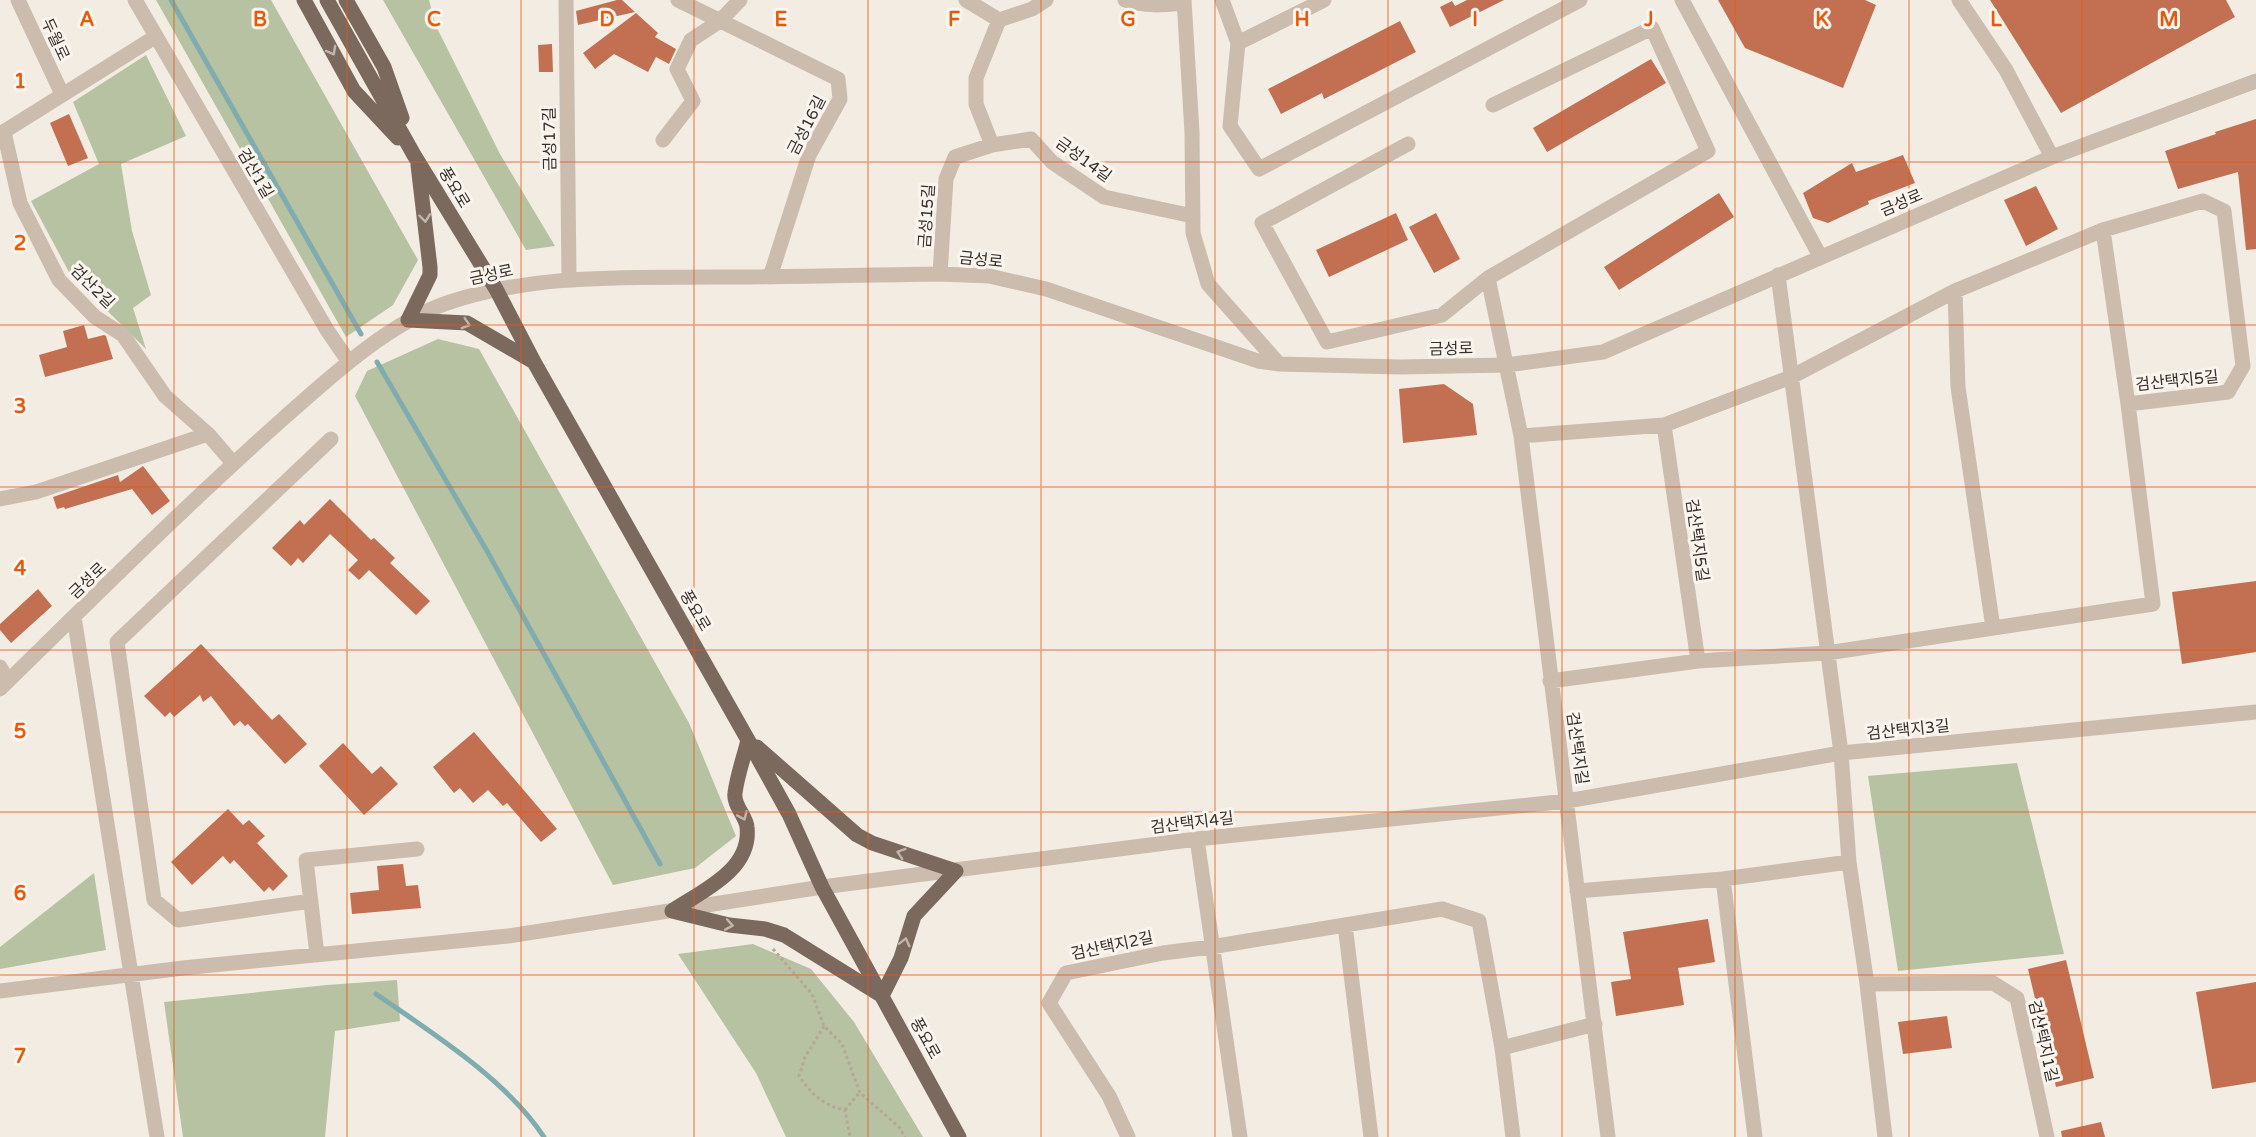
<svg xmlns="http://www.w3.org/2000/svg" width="2256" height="1137" viewBox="0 0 2256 1137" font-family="'Varela Round','Noto Sans KR',sans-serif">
<rect width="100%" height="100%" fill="#f3ece2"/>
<path fill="#b6c2a2" d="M156,0H271L418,260L393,305L346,337Z
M383,0H429L436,26L500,154L555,246L526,250Z
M146,55L186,136L121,164L132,231L151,295L133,308L146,349L70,274L31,201L99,164L73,102Z
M438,339L479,349L689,723L736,836L695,868L613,885L355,396L367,371Z
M2017,763L2064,954L1898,971L1868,776Z
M94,873L106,950L0,969V947Z
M753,944L811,969L854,1022L923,1137H786L756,1073L678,954Z
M397,980L400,1021L335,1031L325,1137H183L164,1002L327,985Z"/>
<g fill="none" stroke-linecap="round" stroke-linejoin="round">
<path stroke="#81acaf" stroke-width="5" d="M171,0L361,334
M377,362L487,551L660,864
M376,994C432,1033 506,1079 544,1137"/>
</g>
<path fill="#c27051" d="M617,0H622L635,12L578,25L576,11Z
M1467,0H1504L1450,27L1440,7L1452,1L1455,6Z
M1718,0H1865L1876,5L1843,88L1745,48Z
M1990,0H2226L2235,17L2061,113Z
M636,13L658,33L655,37L676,49L669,64L656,57L648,72L614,54L595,69L583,53Z
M1400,21L1416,52L1324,99L1322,93L1281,114L1268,89Z
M552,44L553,72H539L538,45Z
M1651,59L1666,83L1547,152L1533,128Z
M69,114L88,158L68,166L50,123Z
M2256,119V249L2246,250L2238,172L2178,189L2165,151L2216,134L2215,132Z
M1903,155L1915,183L1868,201L1869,204L1828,223L1813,218L1803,193L1852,163L1856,172Z
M2036,186L2058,229L2026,246L2004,200Z
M1719,193L1734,217L1619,290L1604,267Z
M1396,213L1408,240L1329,277L1316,250Z
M1436,213L1460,259L1434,273L1409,227Z
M84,325L88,339L104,335L106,336L113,359L45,377L39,355L67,347L63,331Z
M1444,384L1473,404L1477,435L1403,443L1399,389Z
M143,466L170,501L152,515L132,489L65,509L64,507L57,509L53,497L118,475L120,482Z
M330,499L371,540L374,538L395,558L390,563L430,601L416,615L369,570L359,580L348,570L358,560L330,534L303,563L298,558L291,566L272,548L300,520L304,525Z
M2256,581V652L2182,664L2172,592Z
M38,589L52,606L11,643L0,630V624Z
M201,644L272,720L279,714L307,744L285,764L248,724L245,726L240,721L234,726L211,696L203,702L200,695L174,717L170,712L165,717L144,696Z
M474,732L557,829L541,842L507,803L503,806L488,790L473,803L460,788L454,793L433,767Z
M343,743L372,774L381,766L398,784L364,815L319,766Z
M228,809L243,825L249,820L265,836L257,843L288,876L273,891L269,887L264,892L234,860L230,864L223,856L192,885L171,862Z
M403,864L406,886L418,885L421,908L352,914L350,893L379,890L377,866Z
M1708,919L1715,962L1678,968L1684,1005L1616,1016L1611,982L1631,979L1623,932Z
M2066,960L2094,1078L2056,1087L2028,969Z
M2256,982V1082L2212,1089L2196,992Z
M1947,1016L1952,1048L1903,1054L1898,1022Z
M2101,1122L2105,1137H2062L2061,1131Z"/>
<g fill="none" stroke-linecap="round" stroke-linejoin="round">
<path stroke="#b7a698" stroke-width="3" stroke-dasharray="3 3" stroke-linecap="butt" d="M773,949L812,994L824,1026L842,1044L860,1093L899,1127L905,1137
M824,1026L805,1057L799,1076C811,1093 823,1106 845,1110L850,1137
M845,1110L859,1093"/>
<path stroke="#cbbcae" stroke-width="15" d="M18,0L62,94
M135,0L327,330L349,362
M566,0L569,278
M678,0L838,79L840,99L809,155L770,277
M966,0L999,20L976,78V104L992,145
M1125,0C1145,7 1164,5 1184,3
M1184,0L1192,132L1193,233L1208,284L1279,364
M1222,0L1238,43L1230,126L1259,169L1580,0
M1682,0L1820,256
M1959,0L2006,70L2052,157
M999,20L1032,9L1046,0
M1238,43L1324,0
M4,132L20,203L59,280L95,317L123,335L165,396L208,434L233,463
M0,134L155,37
M663,140L693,101L677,69L691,40L720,21L740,0
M1408,144L1262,223L1327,342L1442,315L1488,278L1521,436L1608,1137
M940,274L946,179L955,157L992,145L1031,139L1052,162L1104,197L1193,216
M1778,275L1841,753L1849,862L1867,984L1885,1137
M1488,278L1708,151L1652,28L1493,105
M1955,291L1958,387L1993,628
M1664,425L1698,661
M1521,436L1664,425L1791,377L1955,291L2103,230L2203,201L2224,211L2243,366L2228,392L2128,404
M0,499L36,492L208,434
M74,617L157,1137
M0,667L8,681
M1550,681L1698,661L1827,653L2153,604L2128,404L2103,230
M0,689C94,597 187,504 285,417C331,376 391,321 450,302C536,274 621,278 710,277C787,277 863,275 940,274L989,276L1046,289L1258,361L1279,364L1400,367L1507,365L1603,352L2052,157L2256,81
M1197,839L1240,1137
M1723,879L1755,1137
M1577,891L1723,879L1849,862
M311,901L178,920L154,900L117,642L331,439
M1345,925L1371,1137
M317,955L306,860L417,849
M1867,984L1993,983L2017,998L2047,1137
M0,991L183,968L508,936L822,887L1197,839L1567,801L1841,753L2256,712
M1502,1048L1595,1024
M1128,1137L1109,1096L1049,1003L1066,973L1163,953L1211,947L1442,909L1479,921L1502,1048L1513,1137"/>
<path stroke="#7b695e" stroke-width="15" d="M304,0L354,91L398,138
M327,0L414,155L496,289L534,362L748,740L789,814L822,887L959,1137
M346,0L384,67L402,118
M418,165L430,267V275L408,320L467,323L534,362
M757,747L857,835L872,843L956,871L914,916L901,958L882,996
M672,911L729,925L765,929L784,935L879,994
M672,911C702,891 752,870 747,827C746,816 733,805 735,793C737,776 744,757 748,740"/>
</g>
<defs><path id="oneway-chevron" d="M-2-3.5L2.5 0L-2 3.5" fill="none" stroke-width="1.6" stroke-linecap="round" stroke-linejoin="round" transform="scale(1.5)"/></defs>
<g stroke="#c1b6ae">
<use href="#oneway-chevron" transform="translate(332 51) rotate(61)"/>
<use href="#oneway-chevron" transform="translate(425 218) rotate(83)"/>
<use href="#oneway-chevron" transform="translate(466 324) rotate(17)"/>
<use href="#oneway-chevron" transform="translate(743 816) rotate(66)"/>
<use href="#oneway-chevron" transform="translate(901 853) rotate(-162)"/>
<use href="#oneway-chevron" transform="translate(729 925) rotate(10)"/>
<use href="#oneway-chevron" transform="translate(905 942) rotate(-76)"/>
</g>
<path fill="none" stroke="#e8590c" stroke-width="1.5" stroke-opacity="0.55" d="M174,0V1137M347,0V1137M521,0V1137M694,0V1137M868,0V1137M1041,0V1137M1215,0V1137M1388,0V1137M1562,0V1137M1735,0V1137M1909,0V1137M2082,0V1137M0,162H2256M0,325H2256M0,487H2256M0,650H2256M0,812H2256M0,975H2256"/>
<g text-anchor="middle" stroke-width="6" stroke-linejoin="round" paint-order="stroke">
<g font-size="16" fill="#3a312c" stroke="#faf5ef">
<text transform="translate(56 39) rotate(65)" y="6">두월로</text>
<text transform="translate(806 125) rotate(-63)" y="6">금성16길</text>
<text transform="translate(549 139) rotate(-91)" y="6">금성17길</text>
<text transform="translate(1084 159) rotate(36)" y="6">금성14길</text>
<text transform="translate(256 173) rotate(60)" y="6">검산1길</text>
<text transform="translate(455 187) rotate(59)" y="6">풍요로</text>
<text transform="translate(1901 202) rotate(-23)" y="6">금성로</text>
<text transform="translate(926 216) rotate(-86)" y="6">금성15길</text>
<text transform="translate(981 259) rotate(6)" y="6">금성로</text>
<text transform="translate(491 274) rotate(-12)" y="6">금성로</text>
<text transform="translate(93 286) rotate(45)" y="6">검산2길</text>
<text transform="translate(1451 348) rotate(-1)" y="6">금성로</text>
<text transform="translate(2177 380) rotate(-6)" y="6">검산택지5길</text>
<text transform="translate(1698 540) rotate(82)" y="6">검산택지5길</text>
<text transform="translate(87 580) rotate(-44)" y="6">금성로</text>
<text transform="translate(696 610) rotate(60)" y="6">풍요로</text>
<text transform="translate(1908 729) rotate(-6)" y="6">검산택지3길</text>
<text transform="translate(1578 748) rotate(82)" y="6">검산택지길</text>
<text transform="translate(1192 822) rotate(-7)" y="6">검산택지4길</text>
<text transform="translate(1112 945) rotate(-12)" y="6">검산택지2길</text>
<text transform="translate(926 1038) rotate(61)" y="6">풍요로</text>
<text transform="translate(2044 1041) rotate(77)" y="6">검산택지1길</text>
</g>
</g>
<g font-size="20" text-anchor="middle" font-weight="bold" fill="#e8590c" stroke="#faf5ef" stroke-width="6" stroke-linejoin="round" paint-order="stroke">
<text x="87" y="26">A</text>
<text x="260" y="26">B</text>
<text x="434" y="26">C</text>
<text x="607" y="26">D</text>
<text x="781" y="26">E</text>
<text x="954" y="26">F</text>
<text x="1128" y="26">G</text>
<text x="1302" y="26">H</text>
<text x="1475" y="26">I</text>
<text x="1649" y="26">J</text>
<text x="1822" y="26">K</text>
<text x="1996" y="26">L</text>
<text x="2169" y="26">M</text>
<text x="20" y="88">1</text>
<text x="20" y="250">2</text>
<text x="20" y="413">3</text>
<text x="20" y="575">4</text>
<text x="20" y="738">5</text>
<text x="20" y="900">6</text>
<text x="20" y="1063">7</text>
</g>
</svg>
